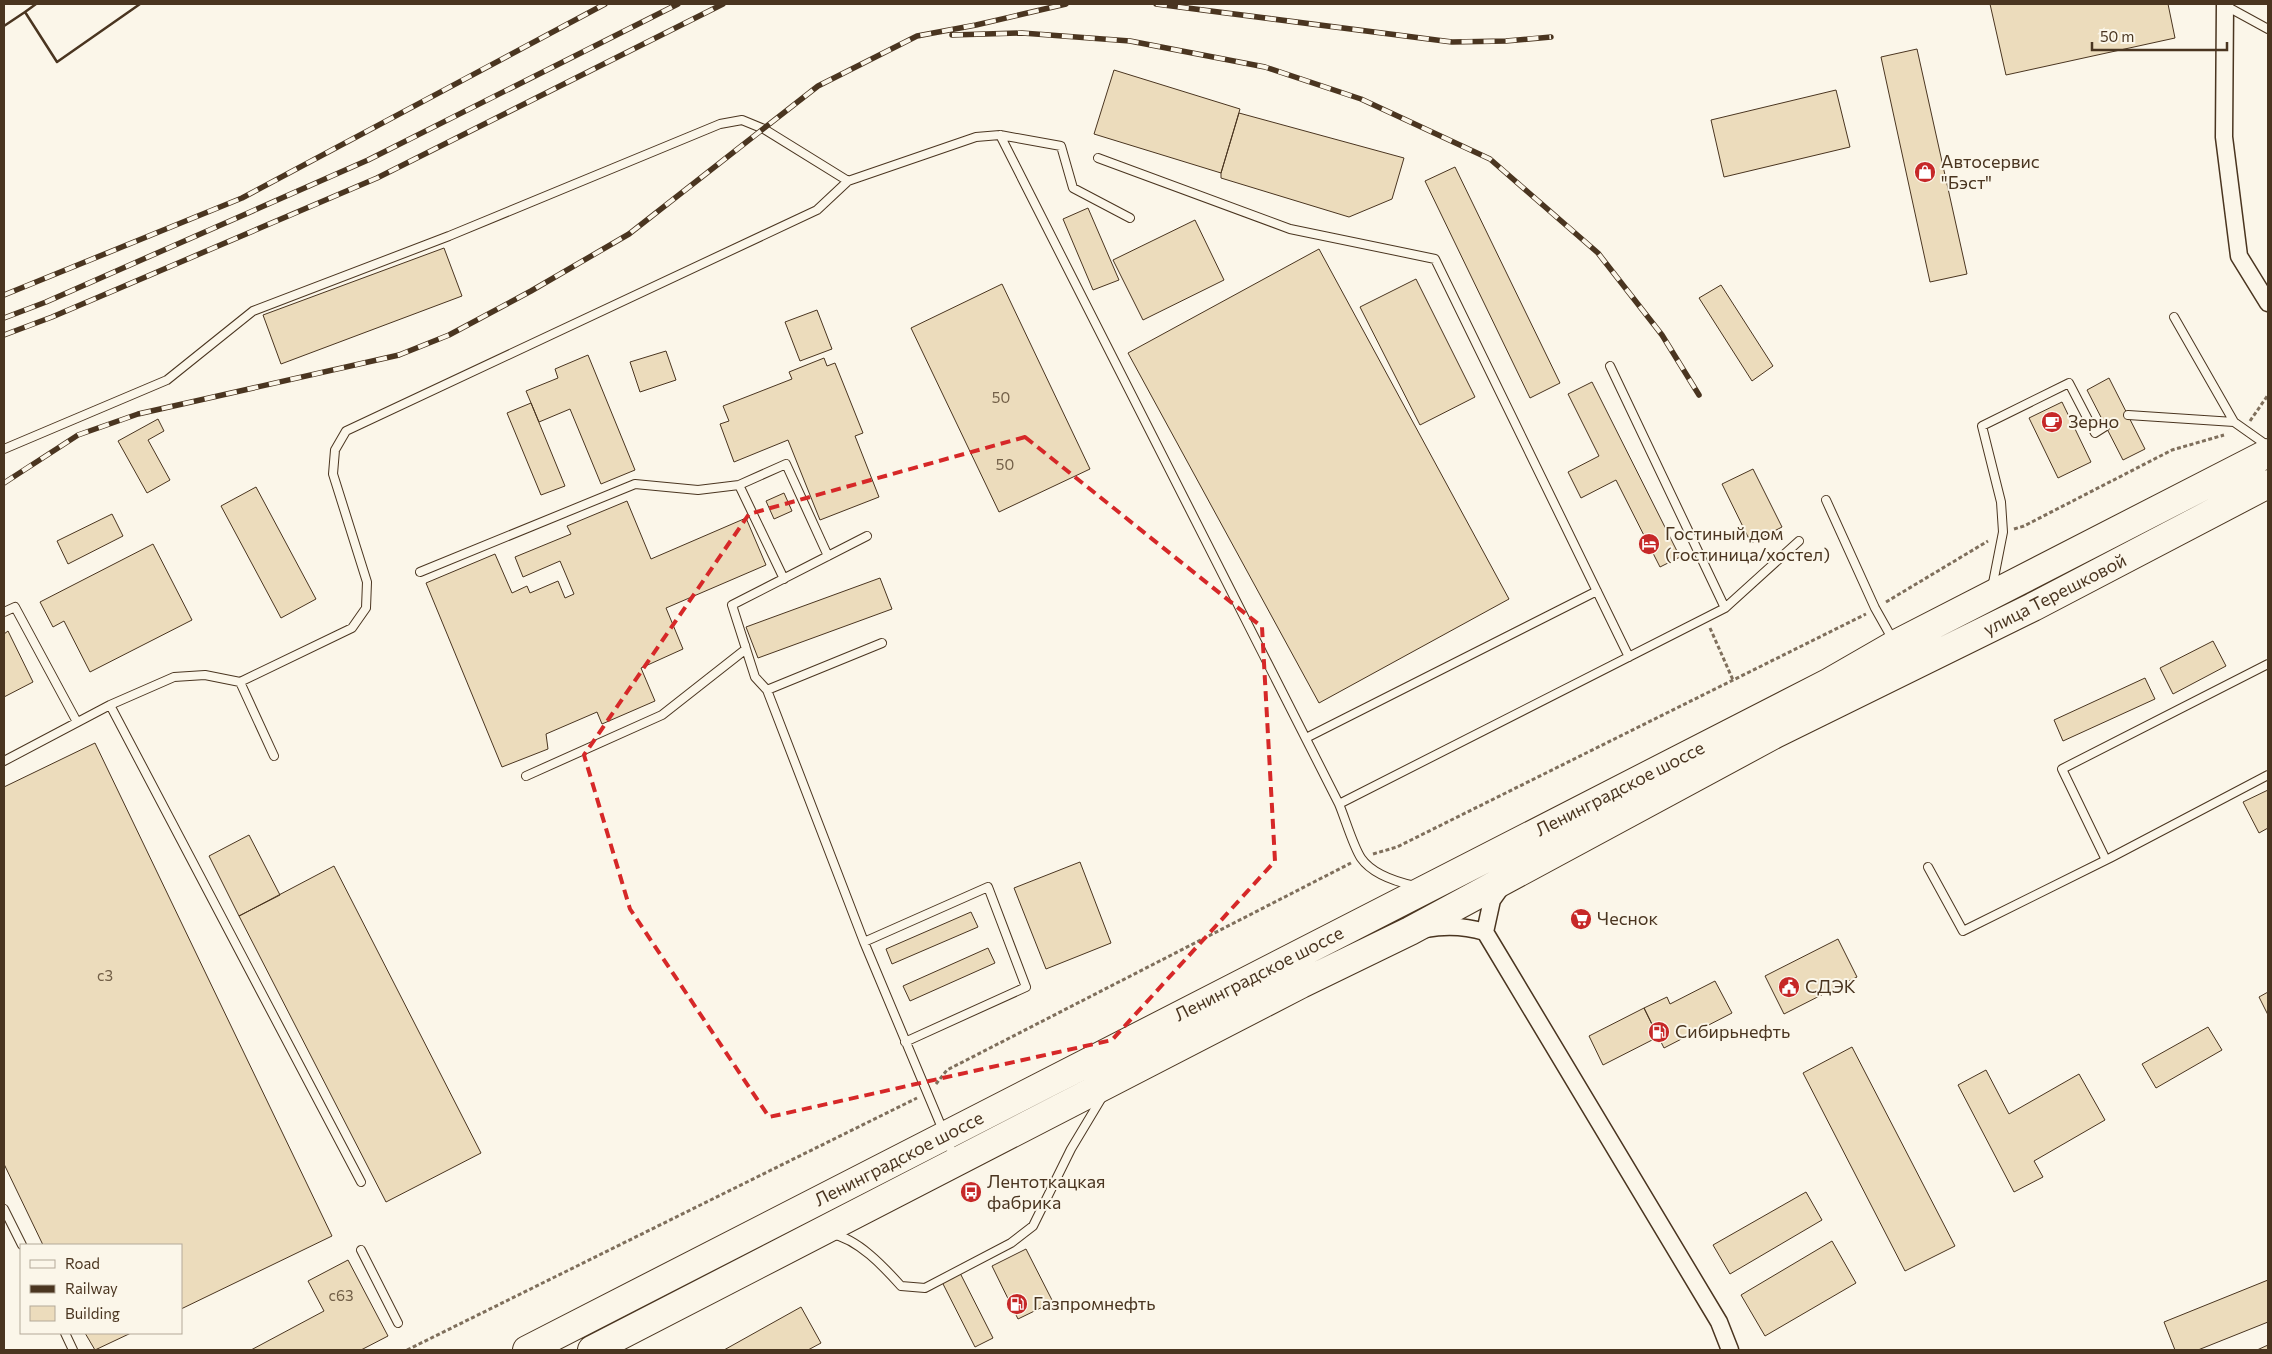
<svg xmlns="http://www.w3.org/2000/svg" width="2272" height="1354" viewBox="0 0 2272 1354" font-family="Commissioner,sans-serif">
<rect width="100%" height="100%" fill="#fbf6e9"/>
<path fill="#ecdcbc" stroke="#4a3520" d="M1990,4H2168L2175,38L2006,75Z
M1917,49L1967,274L1930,282L1881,57Z
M1114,70L1240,109L1221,173L1094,134Z
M1836,90L1850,147L1724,177L1711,120Z
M1239,113L1404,158L1392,199L1349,217L1221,178V173Z
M1455,167L1560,383L1530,398L1425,181Z
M1088,208L1119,280L1093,290L1063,219Z
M1195,220L1224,280L1143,320L1113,260Z
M444,248L462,296L281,364L263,315Z
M1319,249L1509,599L1319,703L1128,353Z
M1416,279L1475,397L1420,425L1360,307Z
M1002,284L1090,469L999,512L911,328Z
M1721,285L1773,366L1752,381L1699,298Z
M817,310L832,349L800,361L785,322Z
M666,351L676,380L640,392L630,362Z
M588,355L635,470L601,484L570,409L539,422L526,391L558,378L555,369Z
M824,358L827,366L835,363L863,433L855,436L879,497L820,520L788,440L734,462L720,424L729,421L723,406L792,379L789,372Z
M2109,378L2145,449L2123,460L2087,390Z
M1592,382L1680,557L1660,567L1616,480L1581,498L1568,472L1599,456L1568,394Z
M2062,402L2091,462L2058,478L2029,418Z
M531,403L565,486L541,495L507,413Z
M158,419L164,431L148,440L170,480L147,493L118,441Z
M1753,469L1782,527L1751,543L1722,484Z
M256,487L316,599L281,618L221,506Z
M784,493L792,511L774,519L766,501Z
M627,501L651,559L746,518L766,565L666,608L683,649L641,668L655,701L602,724L597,712L546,734L548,749L502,767L426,583L495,554L512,593L527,586L530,593L558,581L565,598L574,594L560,561L523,577L515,557L571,534L567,526Z
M112,514L123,536L68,564L57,541Z
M153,544L192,620L90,672L64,621L53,627L40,602Z
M880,578L892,609L758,658L746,627Z
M8,631L33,682L4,697V634Z
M2213,641L2226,666L2173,694L2160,668Z
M2145,678L2155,699L2063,741L2054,720Z
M95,743L332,1236L181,1309V1245H43L4,1164V787Z
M2268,790V828L2259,833L2243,802Z
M249,835L280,895L239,916L209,856Z
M1080,862L1111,943L1046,969L1014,888Z
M334,866L481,1153L386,1202L239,916Z
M971,912L978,927L892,964L886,949Z
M1838,939L1857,977L1784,1014L1765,976Z
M988,948L995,963L910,1001L903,986Z
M1715,981L1732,1013L1664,1048L1644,1008L1667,997L1670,1004Z
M2268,992V1015L2259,997Z
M1644,1008L1658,1037L1603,1065L1589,1036Z
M2208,1027L2222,1050L2156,1088L2142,1064Z
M1852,1047L1955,1246L1905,1271L1803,1073Z
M1986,1070L2009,1114L2079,1074L2105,1120L2034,1161L2043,1177L2014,1192L1958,1085Z
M1806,1192L1822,1220L1730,1274L1713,1245Z
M1832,1241L1856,1283L1765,1336L1741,1295Z
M1026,1249L1053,1302L1018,1319L992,1266Z
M348,1260L388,1336L361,1350H251L324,1311L308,1281Z
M958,1269L993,1338L975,1347L940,1278Z
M2268,1280V1322L2198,1350H2175L2164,1322Z
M801,1307L821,1343L808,1350H724Z
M85,1333H131L95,1350Z
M2268,1345V1350H2257Z"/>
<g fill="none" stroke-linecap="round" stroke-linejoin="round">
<g stroke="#4a3520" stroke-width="10">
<path id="service" d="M2226,6L2268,29
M1000,135L1339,804C1345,818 1353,846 1361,858C1372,874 1397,882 1415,886
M1098,158L1290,229L1435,259L1629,657
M2174,317L2234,422L2268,446
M1610,366L1725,608
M2128,415L2234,422
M4,449L167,380L253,311L449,236L720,124L742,120L764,129L848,181
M1826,500L1875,608L1893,640
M420,572L635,484L698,490L739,485
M784,579L739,485L786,464L828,556
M1992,588L2003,532L2001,502L1982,426L2069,383L2095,433L2106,426
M732,605L755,677L767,690L864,942L955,1159
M733,608L732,605L867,536
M4,612L15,607L77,722
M240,682L274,756
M767,690L882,643
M110,705L361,1182
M1306,738L1597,591
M4,761L110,705L174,677L205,675L240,682L352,628L366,608L367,582L333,474L335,450L346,431L817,210L848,181L976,137L1000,135L1061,146L1073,188L1130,218
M526,776L662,715L746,649L745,645
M1339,804L1725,608L1799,541
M2106,860L2062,769L2268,664
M1928,867L1963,931L2110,858L2268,775
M864,942L988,887L1026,987L905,1042
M4,1209L22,1245
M832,1234C858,1239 884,1267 901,1286L925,1288L1011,1243L1033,1226L1071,1149L1101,1099
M361,1250L398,1323
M65,1333L73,1350"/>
</g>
<g stroke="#4a3520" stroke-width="19">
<path id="minor" d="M2225,4L2224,137L2239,256L2268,303
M1502,886L1492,900L1485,932L1719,1322L1730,1350
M1426,929C1447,925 1465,926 1485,932"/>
</g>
<g stroke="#4a3520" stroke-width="30">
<path id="trunk" d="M527,1350L1830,682L1896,644L2268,453
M592,1350L1301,984L1410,931L1775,734L2033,607L2268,484"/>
</g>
<path stroke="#7f6f5c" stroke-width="3" stroke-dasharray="4 2.5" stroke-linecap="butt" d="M2250,421L2268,395
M2014,529L2024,526L2172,450L2224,435
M1886,602L1988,541
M1710,628L1733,680
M1373,854L1397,847L1866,614
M936,1084L947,1070L1351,863
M407,1350L917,1098"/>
<use href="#service" stroke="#fbf6e9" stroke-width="8"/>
<use href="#minor" stroke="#fbf6e9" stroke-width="16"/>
<use href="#trunk" stroke="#fbf6e9" stroke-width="28"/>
<g stroke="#4a3520" stroke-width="5.5">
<path id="rail" d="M1156,4L1452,42L1506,41L1551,37
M952,35L1022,33L1130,41L1265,67L1361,99L1490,159L1598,253L1662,335L1699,395
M4,295L242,198L605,4
M4,318L46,302L368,160L678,4
M4,335L52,317L377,178L723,4
M4,483L78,435L138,414L399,355L449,335L531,291L629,234L818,86L917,36L976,25L1066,4"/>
</g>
<use href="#rail" stroke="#fbf6e9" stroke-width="4" stroke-dasharray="11" stroke-linecap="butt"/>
<path stroke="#4a3520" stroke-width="2.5" d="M25,12L36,4
M4,26L25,12L57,62L140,4"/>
</g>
<path fill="none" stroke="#d62828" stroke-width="4" stroke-dasharray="10 6" stroke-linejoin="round" d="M1025,437L1262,627L1275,861L1112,1040L769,1117L630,909L584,755L749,514Z"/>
<defs>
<g id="shop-disc" transform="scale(1.125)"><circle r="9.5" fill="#c62828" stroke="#fbf6e9"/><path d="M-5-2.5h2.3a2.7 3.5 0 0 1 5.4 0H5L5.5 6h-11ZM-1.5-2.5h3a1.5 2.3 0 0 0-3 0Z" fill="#fff"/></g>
<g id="cafe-disc" transform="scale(1.125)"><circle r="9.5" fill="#c62828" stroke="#fbf6e9"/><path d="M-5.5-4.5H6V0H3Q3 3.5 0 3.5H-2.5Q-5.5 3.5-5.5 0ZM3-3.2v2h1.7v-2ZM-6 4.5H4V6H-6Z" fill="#fff"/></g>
<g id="hotel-disc" transform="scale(1.125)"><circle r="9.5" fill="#c62828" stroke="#fbf6e9"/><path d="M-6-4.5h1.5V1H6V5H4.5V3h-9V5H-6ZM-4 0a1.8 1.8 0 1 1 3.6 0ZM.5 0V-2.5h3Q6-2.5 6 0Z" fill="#fff"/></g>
<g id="supermarket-disc" transform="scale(1.125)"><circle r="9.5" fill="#c62828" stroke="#fbf6e9"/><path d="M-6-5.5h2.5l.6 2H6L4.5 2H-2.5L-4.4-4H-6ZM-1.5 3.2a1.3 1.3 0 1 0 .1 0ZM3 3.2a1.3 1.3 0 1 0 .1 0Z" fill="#fff"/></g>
<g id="civic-disc" transform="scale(1.125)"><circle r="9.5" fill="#c62828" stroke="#fbf6e9"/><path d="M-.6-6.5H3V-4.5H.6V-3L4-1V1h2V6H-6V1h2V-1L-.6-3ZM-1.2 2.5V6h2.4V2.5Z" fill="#fff"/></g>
<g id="fuel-disc" transform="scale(1.125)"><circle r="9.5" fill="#c62828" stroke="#fbf6e9"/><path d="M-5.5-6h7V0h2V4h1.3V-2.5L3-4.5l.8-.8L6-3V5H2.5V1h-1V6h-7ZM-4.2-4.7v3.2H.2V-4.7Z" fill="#fff"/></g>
<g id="bus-disc" transform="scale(1.125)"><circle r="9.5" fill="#c62828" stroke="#fbf6e9"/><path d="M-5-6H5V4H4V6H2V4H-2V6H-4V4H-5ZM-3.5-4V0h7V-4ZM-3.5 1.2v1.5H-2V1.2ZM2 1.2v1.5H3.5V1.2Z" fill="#fff"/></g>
</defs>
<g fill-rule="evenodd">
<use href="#shop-disc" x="1925" y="172"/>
<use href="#cafe-disc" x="2052" y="422"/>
<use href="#hotel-disc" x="1649" y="544"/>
<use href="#supermarket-disc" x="1581" y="919"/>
<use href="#civic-disc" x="1789" y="987"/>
<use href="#fuel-disc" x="1659" y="1032"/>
<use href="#bus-disc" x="971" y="1192"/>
<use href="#fuel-disc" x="1017" y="1304"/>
</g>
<g text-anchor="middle" stroke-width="4" stroke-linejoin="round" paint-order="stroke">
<g font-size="15" fill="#725f47">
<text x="1001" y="403">50</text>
<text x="1005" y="470">50</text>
<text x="105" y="981">с3</text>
<text x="341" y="1301">с63</text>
</g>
<g font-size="18" fill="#4a3520" stroke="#fbf6e9" text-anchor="start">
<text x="1941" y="168">Автосервис<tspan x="1941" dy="21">"Бэст"</tspan></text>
<text x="2068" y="428">Зерно</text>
<text x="1665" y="540">Гостиный дом<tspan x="1665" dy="21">(гостиница/хостел)</tspan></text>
<text x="1597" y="925">Чеснок</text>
<text x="1805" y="993">СДЭК</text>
<text x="1675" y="1038">Сибирьнефть</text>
<text x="987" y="1188">Лентоткацкая<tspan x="987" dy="21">фабрика</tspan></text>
<text x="1033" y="1310">Газпромнефть</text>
</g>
<g font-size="18" fill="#4a3520" stroke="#fbf6e9">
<text transform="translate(2055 595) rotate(-27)" y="6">улица Терешковой</text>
<text transform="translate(1620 789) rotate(-27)" y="6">Ленинградское шоссе</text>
<text transform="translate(1259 974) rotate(-27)" y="6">Ленинградское шоссе</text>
<text transform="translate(899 1159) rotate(-27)" y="6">Ленинградское шоссе</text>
</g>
</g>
<rect width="2272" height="1354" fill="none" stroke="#4a3520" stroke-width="10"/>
<rect x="20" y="1244" width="162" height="90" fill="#fbf6e9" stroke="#b4a999"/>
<rect x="30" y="1260" width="25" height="8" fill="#fbf6e9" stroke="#b4a999"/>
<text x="65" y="1269" font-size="15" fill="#4a3520">Road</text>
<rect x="30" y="1285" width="25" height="8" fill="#4a3520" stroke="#b4a999"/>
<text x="65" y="1294" font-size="15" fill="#4a3520">Railway</text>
<rect x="30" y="1306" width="25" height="15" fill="#ecdcbc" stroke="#b4a999"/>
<text x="65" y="1319" font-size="15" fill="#4a3520">Building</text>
<path d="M2092 42v8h135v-8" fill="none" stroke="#4a3520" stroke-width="2.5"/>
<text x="2100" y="42" font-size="15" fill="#4a3520" stroke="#fbf6e9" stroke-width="4" paint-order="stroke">50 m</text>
</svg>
